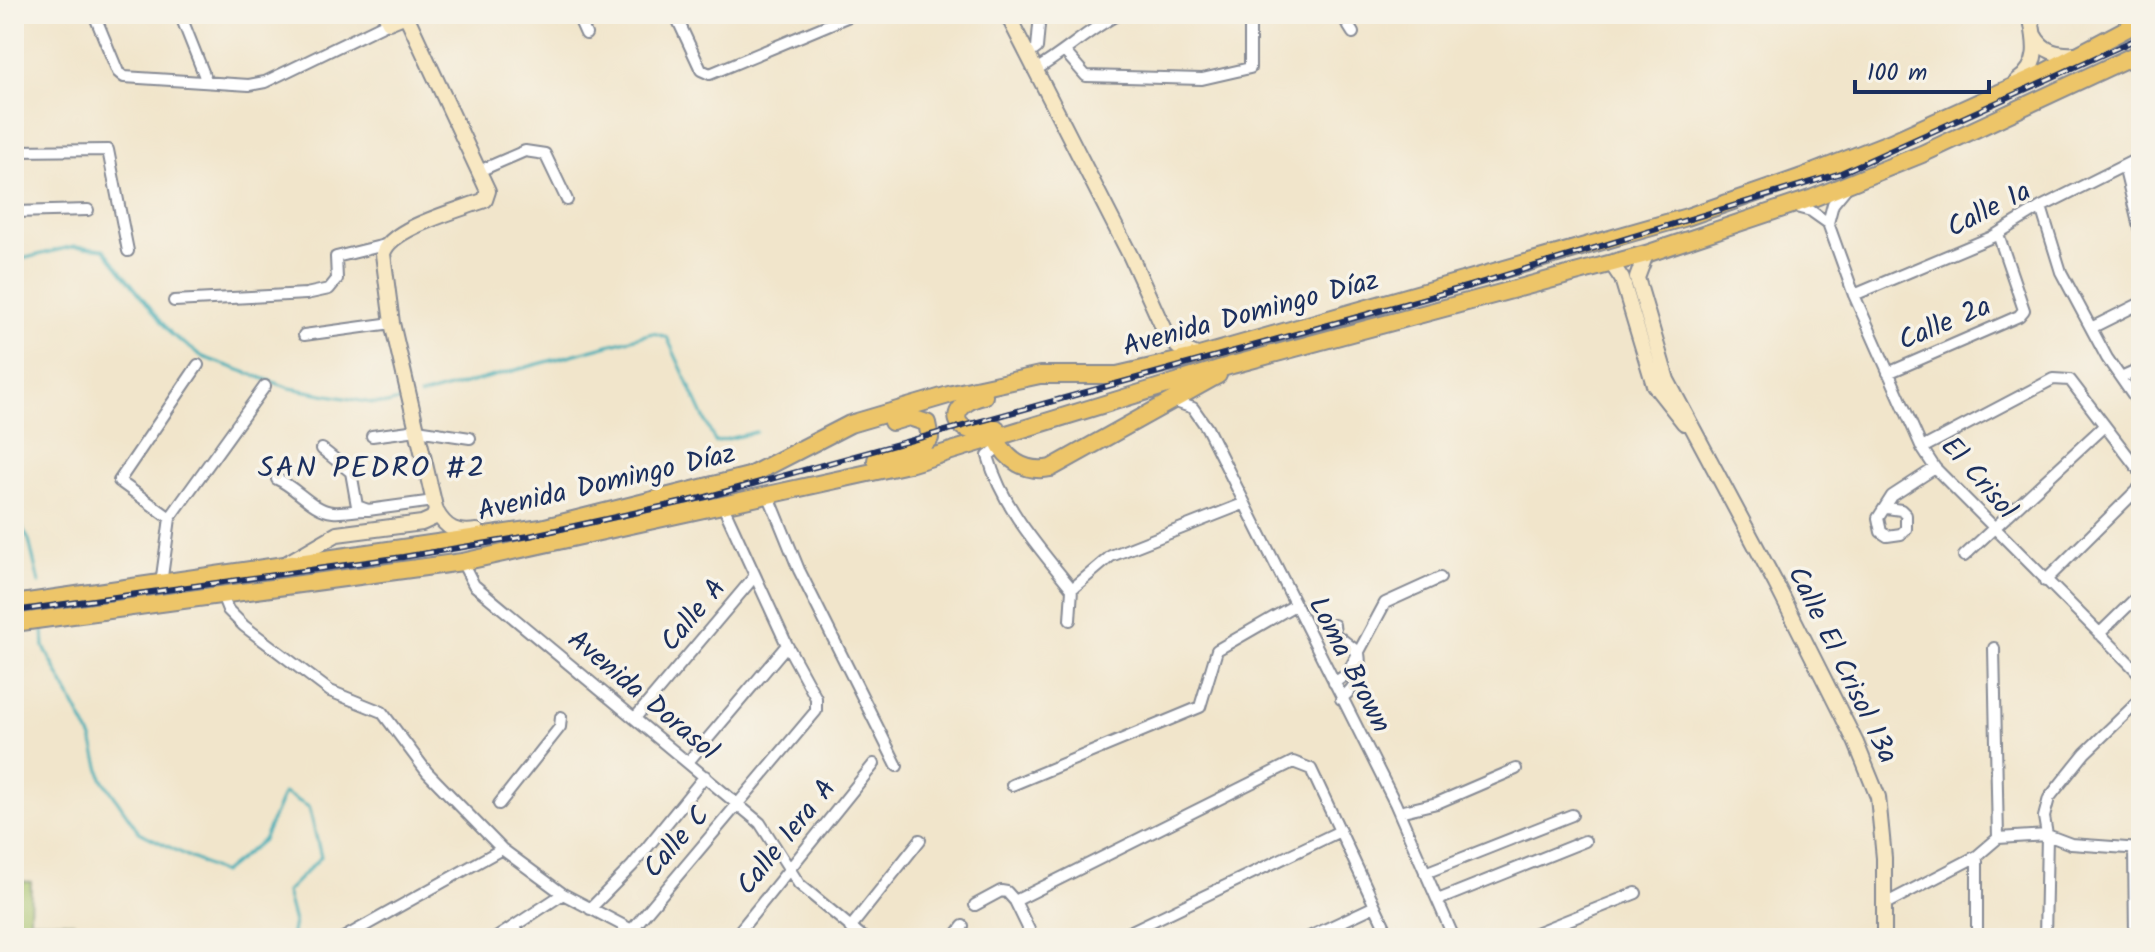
<svg xmlns="http://www.w3.org/2000/svg" width="2155" height="952" viewBox="0 0 2155 952" font-family="Kalam,sans-serif">
<rect width="100%" height="100%" fill="#f7f3e8"/>
<filter id="ink" filterUnits="userSpaceOnUse"><feTurbulence type="fractalNoise" baseFrequency=".0125" numOctaves="2"/><feDisplacementMap in="SourceGraphic" scale="16" xChannelSelector="R" yChannelSelector="G"/><feConvolveMatrix kernelMatrix="1 2 1 2 8 2 1 2 1" color-interpolation-filters="sRGB"/></filter>
<filter id="wash" filterUnits="userSpaceOnUse"><feTurbulence type="fractalNoise" baseFrequency=".006" numOctaves="4" result="noise"/><feDisplacementMap in="SourceGraphic" scale="32" xChannelSelector="R" yChannelSelector="G"/><feGaussianBlur stdDeviation="1.8" result="paint"/><feColorMatrix in="noise" values="0 0 0 0 0 0 0 0 0 0 0 0 0 0 0 0 0 1.4 0 .05"/><feComposite in="paint" operator="in"/></filter>
<g filter="url(#wash)">
<rect width="100%" height="100%" fill="#f1e5cb"/>
<path fill="#a4c169" stroke="#607864" stroke-width="2" d="M14,881L31,882L30,920L74,922L73,938H14Z"/>
<g fill="none" stroke-linecap="round" stroke-linejoin="round">
<path stroke="#3aabb5" stroke-width="3" d="M14,261L74,246L104,249L172,335L203,357L290,388L372,403L387,404L402,400
M420,396L653,333L667,337L715,442L756,432
M14,513L29,540L39,583
M43,629L44,647L92,739L102,778L139,832L222,873L263,840L284,793L309,807L321,857L286,892L294,922L291,938"/>
</g>
</g>
<g filter="url(#ink)">
<g fill="none" stroke-linecap="round" stroke-linejoin="round">
<g stroke="#868a94" stroke-width="14">
<path id="street" d="M94,14L118,72L124,77L249,85L265,82L389,22
M180,14L207,82
M577,14L586,34
M675,14L701,70L710,74L854,14
M1341,14L1353,33
M1220,16L1226,14
M1065,52L1086,76L1202,79L1250,68V14
M1029,54L1037,48L1040,14
M1037,69C1066,52 1089,29 1119,14
M14,151L108,150L128,251
M2124,166L2141,235
M479,171L525,151L545,154L567,200
M1796,207L1811,211L1828,223L1854,295L1922,448L1935,468L2141,675
M2041,207L2061,272L2107,358L2141,407
M14,212L88,210
M1828,223L1833,204L1847,187
M1854,295L1992,237L2041,207L2141,157
M174,301L306,294L329,289L337,279L336,257L385,245
M2091,328L2141,303
M304,335L392,323
M1888,373L2019,316L2024,310L1998,234
M2121,378L2141,369
M1173,401L1193,408L1207,428L1395,803L1454,938
M372,436L417,430L470,438
M1000,446L988,456C1002,507 1040,549 1072,589L1070,620
M1922,448L2053,379L2070,380L2141,473
M322,449L351,472L357,506L368,510L434,501
M277,479C296,487 312,510 333,512C343,513 356,510 366,510
M768,494L799,570L897,766
M1887,508L1901,510L1906,515V529L1901,534L1887,536L1881,532L1878,518L1892,496L1935,468
M170,518L119,481L198,365
M1964,556L2103,427
M462,562L474,585L760,823L799,884L864,938
M2045,581L2141,486
M161,584L170,518L265,386
M1072,589L1111,556L1243,504
M222,595L228,610L244,626L330,691L382,712L427,772L502,849L563,894L647,938
M1334,625L1335,634L1359,653C1362,674 1358,685 1341,699
M2099,634L2141,593
M1994,648L1998,838
M1334,683L1347,674L1385,603L1440,578
M635,718L754,577
M688,762L787,645
M1012,785L1200,707L1217,650L1295,605
M499,804L560,727L561,717
M1399,812L1437,803L1516,769
M2134,849L2135,938
M1425,873L1572,815
M1438,900L1585,841
M1015,901L1293,762L1311,769L1390,938
M975,905L1001,891L1007,892L1015,901L1033,938
M1883,905L1977,856L1998,838L2047,835L2071,844L2141,849
M590,909L632,866L705,776
M512,928L524,938
M850,928L920,840
M343,938L502,849
M496,938L563,894
M625,938L816,711V698L787,645L723,506
M734,938L874,764
M954,938L963,926
M1117,938L1340,831
M1307,938L1375,906
M1523,938L1636,893
M1977,938V856
M2045,938L2047,835L2044,817L2049,798L2085,753L2141,699"/>
</g>
<g stroke="#868a94" stroke-width="18">
<path id="secondary" d="M385,14L389,22L406,15L488,191L485,200C460,210 389,228 383,254L392,323L436,511C446,529 457,534 477,531
M1007,14L1131,257L1165,332L1178,347L1199,356
M2034,35C2043,52 2057,55 2076,54
M2017,81C2042,65 2035,40 2030,14
M1646,254L1637,278L1667,380L1776,584L1856,743L1878,797L1884,858V938
M1612,264L1622,279L1654,385L1684,423
M287,563L337,534L422,523L433,518L436,511"/>
</g>
<g stroke="#868a94" stroke-width="20">
<path id="primary" d="M984,396C943,405 951,441 996,428
M996,438C1007,461 1026,473 1051,468L1218,375
M876,460L917,450L930,438L927,423L909,417L892,422
M14,604L541,528L749,476L850,424L952,394L1040,375H1117L1199,356L1687,217L1802,177L1891,142L2041,74L2141,21
M14,623L462,562L909,464L1232,365L1646,254L1813,198L1922,154L2141,52"/>
</g>
<use href="#street" stroke="#fff" stroke-width="10"/>
<use href="#secondary" stroke="#f8e8c3" stroke-width="14"/>
<use href="#primary" stroke="#edc569" stroke-width="16"/>
<g stroke="#1b2f5e" stroke-width="6">
<path id="rail" d="M14,611L403,557L529,536L706,497L1473,285L1841,173L2141,37"/>
</g>
<use href="#rail" stroke="#f7f3e8" stroke-width="3" stroke-dasharray="9" stroke-linecap="butt"/>
</g>
</g>
<g text-anchor="middle" stroke-width="7" stroke-linejoin="round" paint-order="stroke">
<g font-size="28" fill="#1b2f5e" stroke="#f7f3e8">
<text transform="translate(1988 208) rotate(-27)" y="10">Calle 1a</text>
<text transform="translate(1250 312) rotate(-15)" y="10">Avenida Domingo Díaz</text>
<text transform="translate(1944 322) rotate(-23)" y="10">Calle 2a</text>
<text transform="translate(1980 477) rotate(49)" y="10">El Crisol</text>
<text transform="translate(606 481) rotate(-13)" y="10">Avenida Domingo Díaz</text>
<text transform="translate(692 614) rotate(-50)" y="10">Calle A</text>
<text transform="translate(1351 664) rotate(63)" y="10">Loma Brown</text>
<text transform="translate(1844 664) rotate(64)" y="10">Calle El Crisol 13a</text>
<text transform="translate(644 694) rotate(40)" y="10">Avenida Dorasol</text>
<text transform="translate(785 836) rotate(-51)" y="10">Calle 1era A</text>
<text transform="translate(675 841) rotate(-49)" y="10">Calle C</text>
</g>
<g font-size="30" letter-spacing="2" fill="#1b2f5e" stroke="#f7f3e8">
<text x="372" y="477">SAN PEDRO #2</text>
</g>
</g>
<rect width="2155" height="952" fill="none" stroke="#f7f3e8" stroke-width="48"/>
<path d="M1855 80v12h134v-12" fill="none" stroke="#1b2f5e" stroke-width="4"/>
<text x="1867" y="80" font-size="24" fill="#1b2f5e" stroke="#f7f3e8" stroke-width="6" paint-order="stroke">100 m</text>
</svg>
